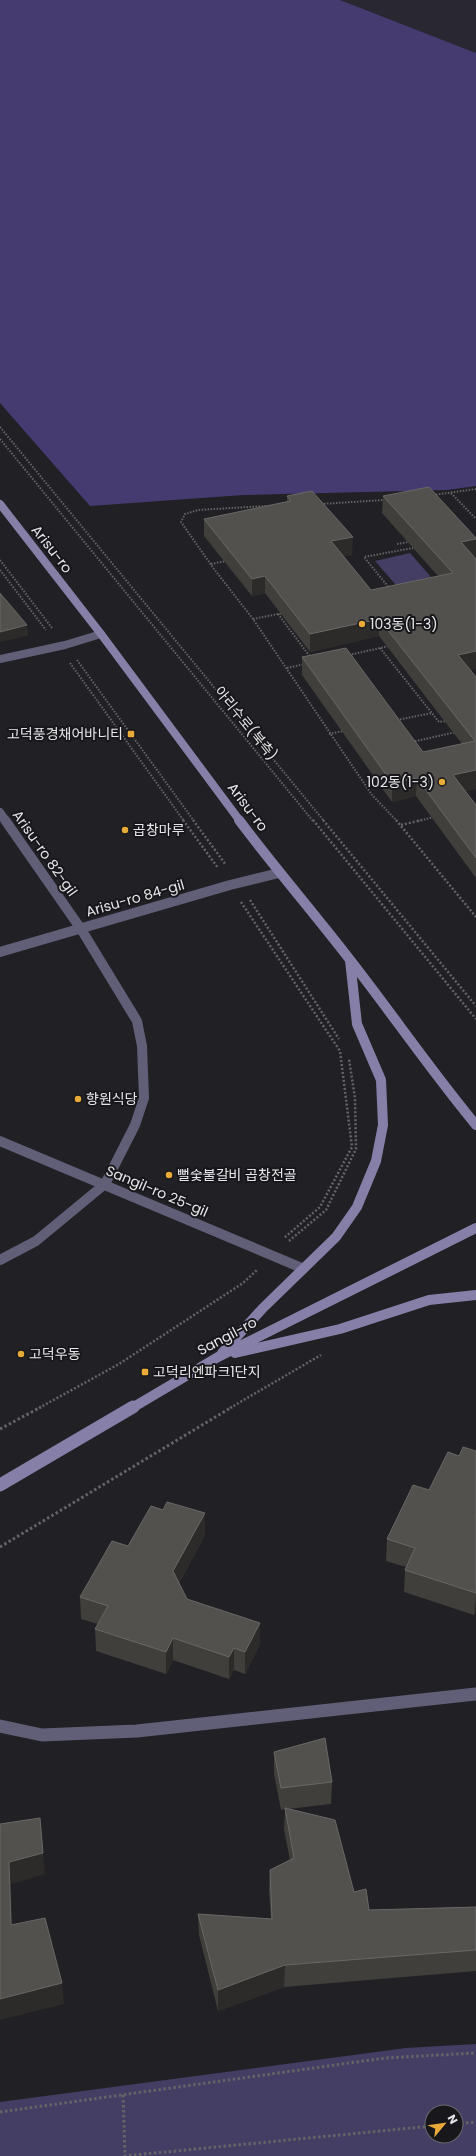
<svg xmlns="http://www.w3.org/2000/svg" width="476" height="2156" viewBox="0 0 476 2156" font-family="Poppins,'Noto Sans KR',sans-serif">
<rect width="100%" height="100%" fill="#212024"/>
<path fill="#292832" d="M340,0H476V53L345,2Z"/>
<path fill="#443e64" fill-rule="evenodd" d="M410,553L431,577L396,585L375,561Z
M476,2044V2156H0V2102L406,2048ZM432,2112H456V2136H432Z"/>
<path fill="#463b71" d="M0,0H340L476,53V486L447,490L243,495L90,506L0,403Z"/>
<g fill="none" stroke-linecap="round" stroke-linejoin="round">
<path stroke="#646467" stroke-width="2" stroke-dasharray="1.5 1.5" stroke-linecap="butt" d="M0,427L324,821
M0,439L313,821
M451,493L476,519
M433,495L476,489
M321,504L384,500
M266,506L198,510L185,514L181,522L214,569L253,619L372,795L397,821
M397,544L408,542
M0,560L52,628
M211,564L226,561
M0,570L46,630
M390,589L364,557L413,548
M278,614L311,658
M253,619L283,613
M380,648L439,722L446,721
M349,655L389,646
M77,660L194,821
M70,663L184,821
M287,668L305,664
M397,720L432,713
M329,734L343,731
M412,742L456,732
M418,821L434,817"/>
<path stroke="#646467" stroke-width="2.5" stroke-dasharray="2 2" stroke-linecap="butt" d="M183,820L218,868
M193,820L226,865
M313,820L476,1019
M323,820L476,1006
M396,820L476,917
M401,825L422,820
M250,900L339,1039
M241,902L340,1051L352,1147L320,1207L284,1238
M289,1241L326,1210L356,1149L355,1098L349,1059
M39,1408L119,1364L243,1283L257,1270
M230,1408L321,1355"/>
<path stroke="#646467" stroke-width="3" stroke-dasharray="2.5 2.5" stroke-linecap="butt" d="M0,1429L41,1407
M0,1547L232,1407
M123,2095L125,2156
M0,2112L385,2058L476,2053
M456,2124L476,2122
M124,2156L432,2126"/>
<path stroke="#615e78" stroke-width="8" d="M0,659L65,645L101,634
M0,812L6,821"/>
<path stroke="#615e78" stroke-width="10" d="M0,952L230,885L279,873
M0,1141L302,1268
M0,1260L36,1241L105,1184L135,1125L144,1098L142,1046L137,1021L81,929L5,820"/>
<path stroke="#615e78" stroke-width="13" d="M0,1726L42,1735L137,1731L476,1694"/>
<path stroke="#8680a9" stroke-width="8" d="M0,504L101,634L240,821"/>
<path stroke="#8680a9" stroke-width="10" d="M239,820C275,868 314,913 351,961C393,1015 432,1072 476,1125
M222,1353L263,1308L336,1237L357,1207L376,1161L383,1125L381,1080L357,1024L350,960
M235,1353L340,1329L429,1300L476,1295
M132,1408L218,1357L476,1228"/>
<path stroke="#8680a9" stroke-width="13" d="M0,1485L133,1407"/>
</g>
<path fill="#403f3b" d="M287,496L352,555L343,556L371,590L438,576L382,513L383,496L476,556L474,557L471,670L476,677V789L465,791L476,805V878L416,796L392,802L302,675V657L423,752L462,744L379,636L310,652L265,593L252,596L204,536V519L287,501Z
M476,1451V1611L474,1615L404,1592L405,1570L406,1567L386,1561L387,1539L459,1456Z
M205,1535L179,1583L187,1599L260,1644L245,1674L234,1670L229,1679L173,1660L166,1674L96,1651L95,1629L98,1624L81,1619L80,1597L128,1546Z
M274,1752L332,1782L331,1804L288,1809L369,1910L476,1907V1971L284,1987L218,2011L199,1935L198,1914L271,1919L269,1891L270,1870L290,1860L284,1830L285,1809L281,1810L274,1774Z"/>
<path fill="#2c2b2a" d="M353,537L352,555L331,559V541Z
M476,539V556L460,560L461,542Z
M265,576V593L252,596V579Z
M379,619V636L310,652V634Z
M27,625L28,636L0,642V632Z
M476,651V669L457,673L458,655Z
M476,770V789L452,794L453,775Z
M417,778L416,796L392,802V783Z
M205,1513V1535L173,1593V1571Z
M476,1595V1611L474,1615Z
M260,1623V1644L245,1674V1652Z
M173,1638V1660L166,1674V1652Z
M234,1648V1670L229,1679V1657Z
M43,1853L45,1874L11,1884L13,1947L11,1925L9,1862Z
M285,1965L284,1987L218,2011V1990Z
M62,1983L64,2004L0,2020V1999Z"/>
<path fill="#52514e" stroke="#696866" d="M429,487L476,538V539L461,542L476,559V651L458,655L476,677V770L453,775L476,805V858L417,778L392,783L302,657L346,648L423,752L475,741L379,619L310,634L265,576L252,579L204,519L291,501L287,496L312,491L353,537L331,541L371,590L453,573L383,496Z
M0,593L27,625L0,632Z
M463,1447L476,1451V1513L475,1515L476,1516V1593L405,1570L415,1548L387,1539L413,1485L429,1490L448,1452L459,1456Z
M167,1502L205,1513L173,1571L187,1599L260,1623L245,1652L234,1648L229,1657L173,1638L166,1652L95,1629L108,1606L80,1597L112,1541L128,1546L151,1506L163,1510Z
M325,1738L332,1782L281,1788L274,1752Z
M285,1808L335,1820L354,1892L366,1889L369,1910L476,1907V1950L285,1965L218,1990L198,1914L272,1919L270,1870L294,1858Z
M40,1818L43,1853L9,1862L11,1925L45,1918L62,1983L0,1999V1824Z"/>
<g fill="#e9ab38" stroke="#18171b" stroke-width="1.5">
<circle cx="362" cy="624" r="4"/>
<rect x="127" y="730" width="8" height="8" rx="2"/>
<circle cx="442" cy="782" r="4"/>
<circle cx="125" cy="830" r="4"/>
<circle cx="78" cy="1099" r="4"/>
<circle cx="169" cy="1175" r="4"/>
<circle cx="21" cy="1354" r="4"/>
<rect x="141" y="1368" width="8" height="8" rx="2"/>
</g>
<g text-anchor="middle" stroke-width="4" stroke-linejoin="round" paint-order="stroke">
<g font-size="14" fill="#e6e6e8" stroke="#18171b">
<text transform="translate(52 549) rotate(52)" y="5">Arisu-ro</text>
<text transform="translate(246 723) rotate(51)" y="5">아리수로(북측)</text>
<text transform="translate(248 807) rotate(53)" y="5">Arisu-ro</text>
<text transform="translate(45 853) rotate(55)" y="5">Arisu-ro 82-gil</text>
<text transform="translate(135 898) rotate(-16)" y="5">Arisu-ro 84-gil</text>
<text transform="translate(157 1191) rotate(23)" y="5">Sangil-ro 25-gil</text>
<text transform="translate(227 1336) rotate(-28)" y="5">Sangil-ro</text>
</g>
<g font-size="14" fill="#e6e6e8" stroke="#18171b" text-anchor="start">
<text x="370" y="629">103동(1-3)</text>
<text x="123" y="739" text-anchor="end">고덕풍경채어바니티</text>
<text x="434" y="787" text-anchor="end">102동(1-3)</text>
<text x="133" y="835">곱창마루</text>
<text x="86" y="1104">향원식당</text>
<text x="177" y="1180">뻘숯불갈비 곱창전골</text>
<text x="29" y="1359">고덕우동</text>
<text x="153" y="1377">고덕리엔파크1단지</text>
</g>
</g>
<g transform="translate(444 2124) rotate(61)"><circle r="19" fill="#18171b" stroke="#6a6a6d"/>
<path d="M0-3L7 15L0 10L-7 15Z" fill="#e9ab38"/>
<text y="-6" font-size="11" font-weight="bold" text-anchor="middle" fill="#e6e6e8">N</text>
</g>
</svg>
